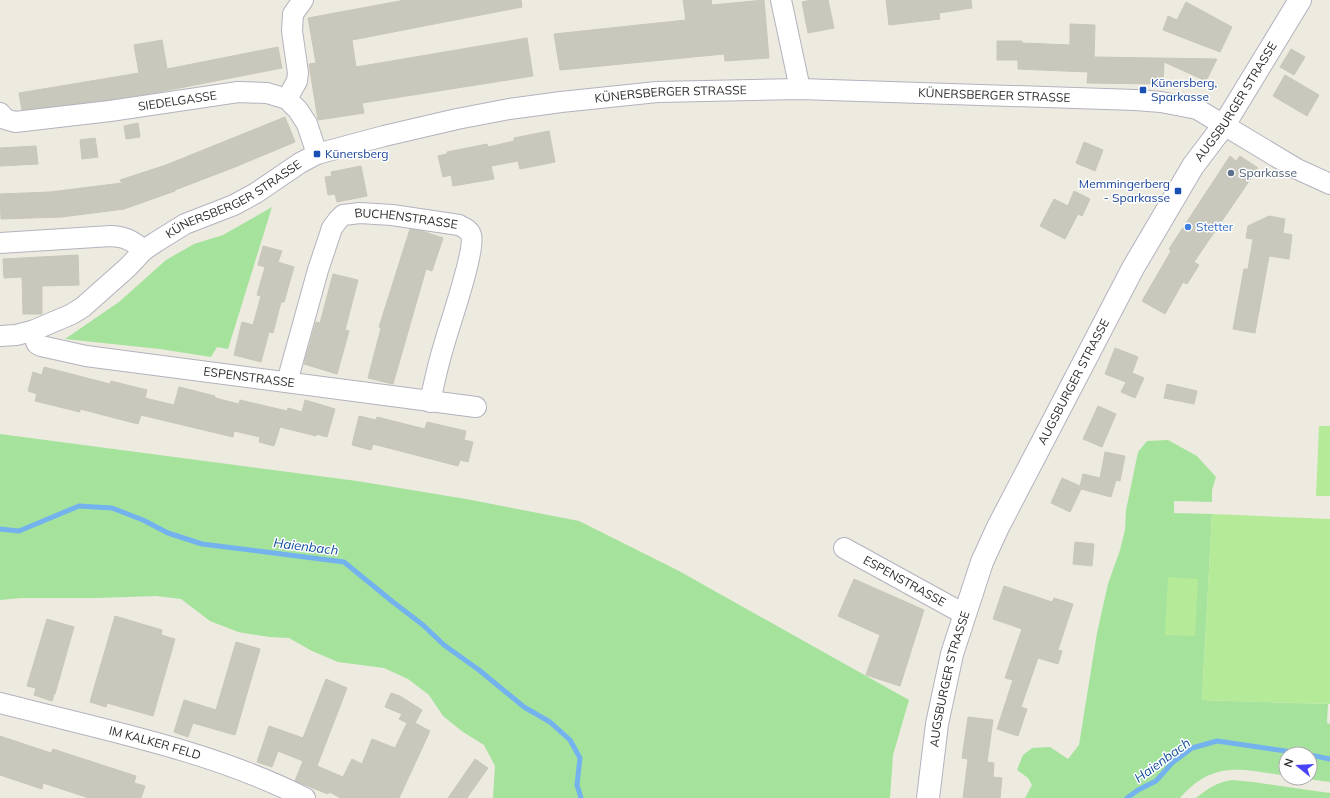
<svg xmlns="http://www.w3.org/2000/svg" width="1330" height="798" viewBox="0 0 1330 798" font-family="Mulish,sans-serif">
<rect width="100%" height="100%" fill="#edeadf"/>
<path fill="#a5e39d" d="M272,207L228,349L217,347L211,357L160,349L65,339L119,302L166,260L194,244L223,235Z
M0,434L357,481L466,499L579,521L679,571L909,700L893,755L890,798H493L495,766L484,745L463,732L443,716L429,695L408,679L384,668L338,662L312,651L289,638L269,637L238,632L210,621L181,599L156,596L98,598H22L0,600Z
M1168,440L1197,456L1216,477L1212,490V502L1174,501V513L1212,514L1202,700L1328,704L1327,723L1330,724V782L1300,778H1310V754H1286V776C1242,769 1213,760 1180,798H1025L1032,785L1028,778L1017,770L1023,755L1032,748L1050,747L1068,759L1079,745L1097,633L1108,584L1120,550L1125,530L1126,510L1138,452L1147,441Z
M1232,780L1253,782L1330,793V798H1196C1207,789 1217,782 1232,780Z"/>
<path fill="#b5ea99" d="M1319,426H1330V496H1316Z
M1212,514L1330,519V704L1202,700Z
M1168,577L1198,579L1195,636L1165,635Z"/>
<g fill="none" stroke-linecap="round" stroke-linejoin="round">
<path stroke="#74b2ed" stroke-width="5" d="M0,529L19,531L79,506L112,508L143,520L168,533L202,544L344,562L393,602L423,625L444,645L479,670L524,707L550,722L570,740L580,758L577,785L581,798
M1310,755L1330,759
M1127,798L1138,790L1156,781L1172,763L1192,748L1217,741L1306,754"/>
</g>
<path fill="#c9c8bd" stroke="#c9c7b8" d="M405,0H521L522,7L352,40L356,67L527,38L533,76L362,103L364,113L318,120L309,64L316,63L308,18Z
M683,0H711L712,5L764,0L769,58L725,61L724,54L560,70L554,34L686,20Z
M811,0H828L834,28L808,33L802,2Z
M886,0H971L972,8L939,13L940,19L889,25Z
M1186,2L1232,27L1220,52L1163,30L1168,16L1177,20Z
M1070,24L1095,25L1094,57L1217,59L1206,81L1164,62L1163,84L1087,83L1088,72L1018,69V60H997V41H1022V43L1070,45Z
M162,40L167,69L278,47L282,68L159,92L108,100L22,110L19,93L139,73L134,45Z
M1291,49L1305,57L1294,75L1280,67Z
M1285,75L1319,95L1307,116L1273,96Z
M285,117L295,142L235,167L175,190V191L124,209L62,217L1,219L0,194L50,192L122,183L120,180L166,165Z
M138,123L140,137L126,139L124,126Z
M549,131L555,162L520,169L518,161L491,166L494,179L453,186L451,175L443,177L438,156L447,154V152L487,144L488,147L514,141V138Z
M95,138L98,157L82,159L80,140Z
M1084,142L1103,150L1095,171L1076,163Z
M36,146L38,164L0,166V148Z
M1230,156L1236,161L1240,156L1258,168L1194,262L1199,265L1187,284L1183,282L1165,314L1142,301L1171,251L1169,249Z
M361,166L367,196L337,202L335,194L328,195L325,177L332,176L331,172Z
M1074,191L1090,199L1082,216L1078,214L1065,239L1040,226L1054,199L1068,206Z
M1269,216L1285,219L1283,233L1292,235L1289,259L1269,256L1255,333L1233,329L1244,269H1248L1253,239L1246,238L1248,226Z
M410,229L422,231L443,238L432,271L426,269L393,384L368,378L381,328L379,327Z
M263,246L282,251L278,262L294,267L284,302H281L273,333L269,332L261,362L234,355L242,322L253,325L261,296L257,295L265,267L258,265Z
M78,255L79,285L42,286V314H23L22,277L4,278L3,259Z
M333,274L358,280L345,330L349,331L337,374L304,364L316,322L320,323Z
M1115,348L1138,357L1132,373L1144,378L1135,398L1121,392L1126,382L1105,374Z
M44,367L110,384L111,381L147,390L145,398L174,405L179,387L215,396V398L239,404L240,400L287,411L288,408L302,412L305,400L335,409L327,437L316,434V436L280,427L274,446L259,442L260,437L234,431L233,437L141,415L138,424L80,409V412L35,401L37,394L28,391L33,372L42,375Z
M1167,384L1197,391L1194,404L1164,398Z
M1098,406L1116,414L1102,447L1083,439Z
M359,416L376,420L377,417L425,429L427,422L466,431L464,440L473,442L468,462L460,460L458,466L373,444L371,450L352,445Z
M1105,452L1125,456L1120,481L1116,480L1111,497L1081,489L1070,512L1051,503L1062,478L1080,486L1083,474L1100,478Z
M1075,542L1094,544L1092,566L1073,564Z
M854,579L924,610L900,686L866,675L880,635L838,616Z
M1004,586L1052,602L1054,598L1073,604L1058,650L1062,651L1058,664L1038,658L1021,707L1027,709L1018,736L997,729L1013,680L1005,678L1022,629L993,619Z
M115,616L162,630L161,635L175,639L153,716L107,703L106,707L90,702Z
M47,619L74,627L55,694H54L52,701L34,695L36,688L27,686Z
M236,642L260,649L235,735L193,723L188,737L174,732L184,700L216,710Z
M326,679L347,688L317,766L343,777L352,759L362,764L372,739L395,748L407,723L399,719L402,714L385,707L391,693L400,696L422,710L415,723L430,731L399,798H341L329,792L328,794L295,781L303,761L278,751L272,767L257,762L269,726L303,738Z
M968,717L993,720L987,762L994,763L993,777L1002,778L1000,798H963L968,759L962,758Z
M0,736L51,753L53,749L136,776L134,783L145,786L141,798H89L43,783L42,789L0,775Z
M475,759L488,768L467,798H448Z"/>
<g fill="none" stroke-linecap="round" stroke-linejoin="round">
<g stroke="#b3b2bf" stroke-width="22">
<g id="street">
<path d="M781,0L800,89"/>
<path d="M287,99L297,81L298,73L292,31L293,14L303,0"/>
<path id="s1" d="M0,113L5,119L15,122L110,111L238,92L267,93L287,99L298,110L307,124L317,154"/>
<path d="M0,243L111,236C127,237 132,241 144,250"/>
<path id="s2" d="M32,331L37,344L41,346L86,356L476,407"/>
<path id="s3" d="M0,336L16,335L32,331L72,314L83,307L128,267L144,250L156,242L185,224L234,205L256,193L300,163L317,154L384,136L457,119L509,109L561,102L657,92L800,89L1135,100L1161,102L1197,109L1297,169L1330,184"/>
<path id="s4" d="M287,382L318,270L332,228L338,220L343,215L360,213L392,215L459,225C464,228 469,229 471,235C476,250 449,326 444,345C438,364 434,383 430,402"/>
<path id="s5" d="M844,548L964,614"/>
<path id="s6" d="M0,703C103,730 210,750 305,798"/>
</g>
</g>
<g stroke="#b3b2bf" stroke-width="24">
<g id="secondary">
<path id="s7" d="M928,798L937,724L952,654L982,562L998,527L1133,268L1193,166L1224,125L1300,0"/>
</g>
</g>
<use href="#street" stroke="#fff" stroke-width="20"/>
<use href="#secondary" stroke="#fff" stroke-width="22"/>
</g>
<g fill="#1a4fb4" stroke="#fff" stroke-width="1.5">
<rect x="1139" y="86" width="8" height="8" rx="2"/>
<rect x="313" y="150" width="8" height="8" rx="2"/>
<rect x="1174" y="187" width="8" height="8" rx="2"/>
</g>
<circle fill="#5c6f8a" stroke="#fff" stroke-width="1.5" cx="1231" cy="173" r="4"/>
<circle fill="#3f7fe0" stroke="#fff" stroke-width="1.5" cx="1188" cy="227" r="4"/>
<g text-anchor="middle" stroke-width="3" stroke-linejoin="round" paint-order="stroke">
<g font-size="12" fill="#164399" stroke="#fff" text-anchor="start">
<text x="1151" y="87">Künersberg,<tspan x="1151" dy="14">Sparkasse</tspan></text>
<text x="325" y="158">Künersberg</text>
<text x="1170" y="188" text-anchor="end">Memmingerberg<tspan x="1170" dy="14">- Sparkasse</tspan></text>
</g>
<g font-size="12" fill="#2c2c2c" stroke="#fff">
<text dy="4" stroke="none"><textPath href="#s3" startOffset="731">KÜNERSBERGER STRASSE</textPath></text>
<text dy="4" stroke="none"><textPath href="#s3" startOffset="1055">KÜNERSBERGER STRASSE</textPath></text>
<text dy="4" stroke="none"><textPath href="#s1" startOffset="182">SIEDELGASSE</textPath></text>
<text dy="4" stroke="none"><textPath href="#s7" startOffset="769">AUGSBURGER STRASSE</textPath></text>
<text dy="4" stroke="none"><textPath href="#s3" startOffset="276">KÜNERSBERGER STRASSE</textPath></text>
<text dy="4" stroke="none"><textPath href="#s4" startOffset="241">BUCHENSTRASSE</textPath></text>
<text dy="4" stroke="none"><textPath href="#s2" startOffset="229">ESPENSTRASSE</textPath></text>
<text dy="4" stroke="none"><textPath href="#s7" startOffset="445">AUGSBURGER STRASSE</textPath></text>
<text dy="4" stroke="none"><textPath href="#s5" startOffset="69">ESPENSTRASSE</textPath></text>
<text dy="4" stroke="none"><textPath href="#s7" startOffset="121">AUGSBURGER STRASSE</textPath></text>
<text dy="4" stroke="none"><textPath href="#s6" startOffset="160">IM KALKER FELD</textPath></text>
</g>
<g font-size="12" fill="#4e5e75" stroke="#fff" text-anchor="start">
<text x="1239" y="177">Sparkasse</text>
</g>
<g font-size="12" fill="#366cbe" stroke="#fff" text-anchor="start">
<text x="1196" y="231">Stetter</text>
</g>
<g font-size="13" font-style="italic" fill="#104d9d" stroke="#fff">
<text transform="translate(306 546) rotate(7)" y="5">Haienbach</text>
<text transform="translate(1162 760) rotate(-36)" y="5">Haienbach</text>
</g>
</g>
<g transform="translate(1298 766) rotate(288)"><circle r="19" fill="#ffffff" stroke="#ababab"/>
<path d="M0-3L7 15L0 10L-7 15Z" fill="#4943f7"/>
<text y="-6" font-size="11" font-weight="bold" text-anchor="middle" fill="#2c2c2c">N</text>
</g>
</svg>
